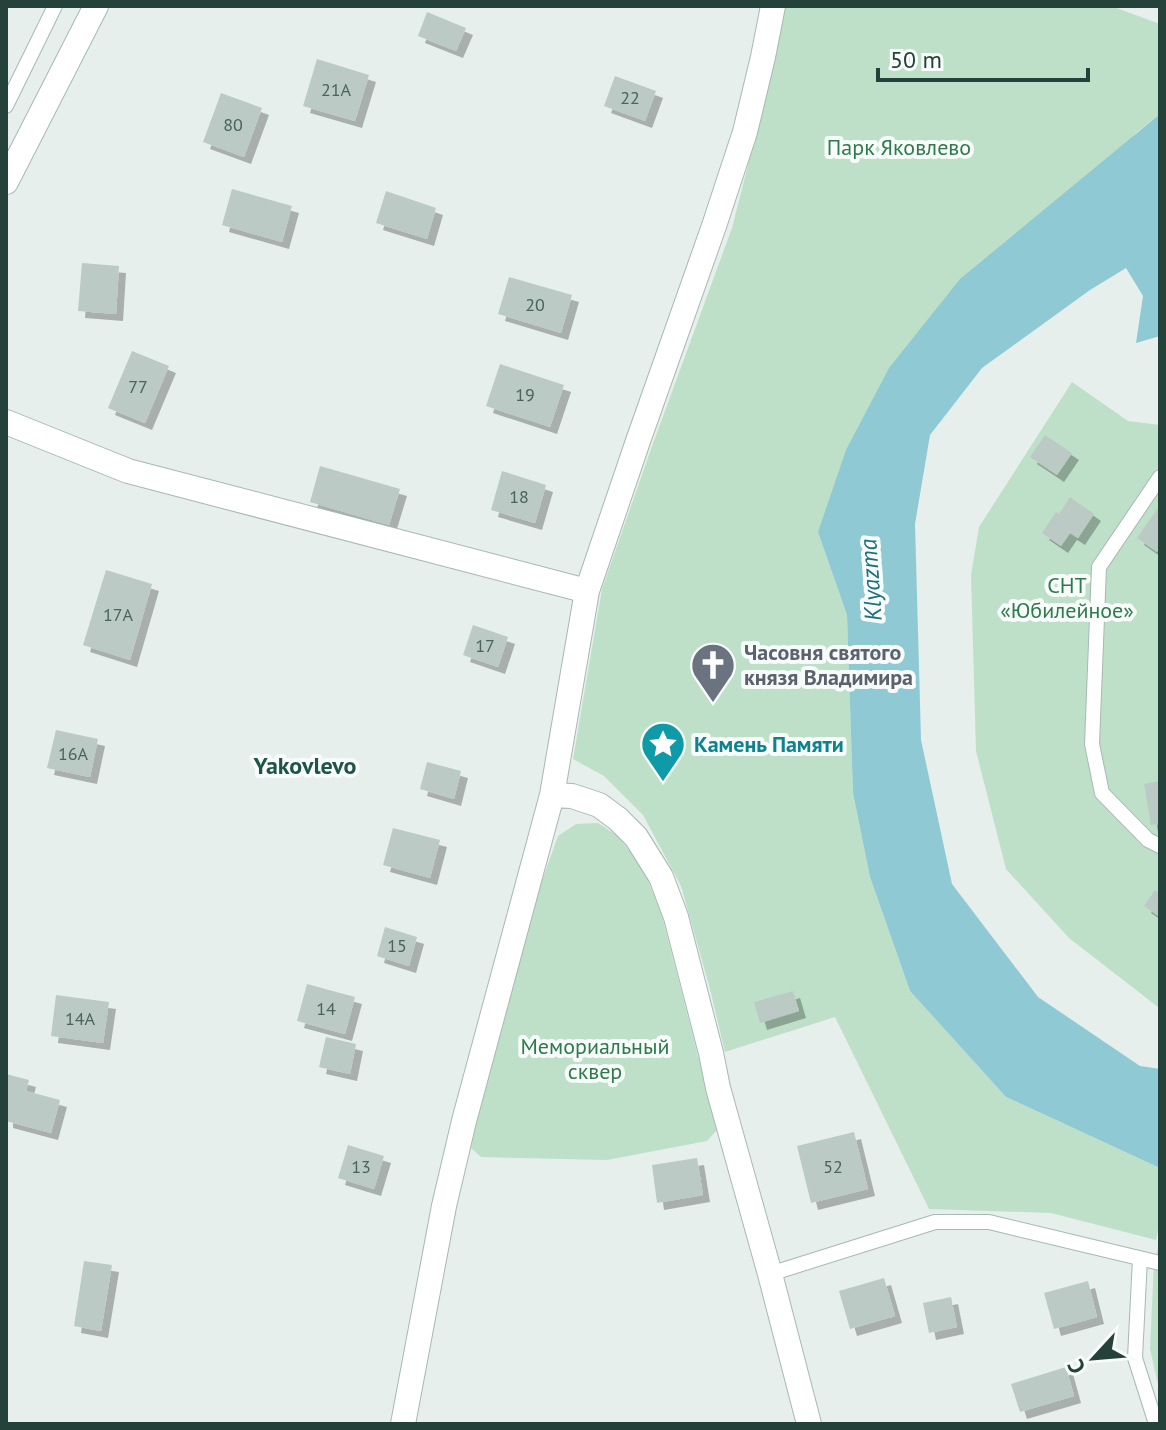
<svg xmlns="http://www.w3.org/2000/svg" width="1166" height="1430" viewBox="0 0 1166 1430" font-family="'PT Sans',sans-serif">
<defs>
<filter id="shadow"><feDropShadow dx="7" dy="7" stdDeviation="0" flood-color="#0004"/></filter>
</defs>
<rect width="100%" height="100%" fill="#e6efeb"/>
<path fill="#bfe0c8" d="M785,6H1111L1160,24V114L1136,133L818,532L847,615L853,793L870,877L910,991L1006,1097L1160,1168V1221L1156,1240L1051,1213L929,1209L835,1017L725,1052L710,989L681,886L643,815L604,776L573,759L602,589L651,449L732,228L775,59Z
M1072,382L1128,421L1160,425V1026L1158,1007L1069,938L1006,869L976,751L971,575L979,527Z
M598,823L618,836L643,869L661,912L717,1130L707,1141L607,1160L481,1157L471,1148L484,1087L532,909L558,836L576,824Z
M1160,1242V1393L1150,1349L1154,1262Z"/>
<path fill="#8ec9d4" d="M1160,114V336L1136,343L1143,296L1126,268L1090,290L982,368L930,435L915,524L921,740L952,884L1038,997L1140,1066L1160,1069V1168L1006,1097L910,991L870,877L853,793L847,615L818,532L846,450L889,368L960,279Z"/>
<path fill="#bbcac4" filter="url(#shadow)" d="M427,12L466,28L456,51L418,36Z
M317,59L369,75L355,121L303,106Z
M615,76L656,91L645,121L604,106Z
M221,93L262,108L244,157L203,142Z
M232,189L292,206L282,242L222,225Z
M386,191L436,208L427,239L376,223Z
M82,263L119,266L116,314L78,311Z
M509,277L572,295L561,333L498,314Z
M132,351L169,366L145,423L108,408Z
M500,364L564,385L550,427L486,406Z
M1045,435L1072,453L1057,475L1030,457Z
M320,466L400,489L389,525L310,502Z
M502,471L546,485L535,523L491,510Z
M1070,497L1094,514L1078,538L1070,533L1061,546L1042,533L1056,512L1059,514Z
M1160,505V548L1157,552L1137,538Z
M106,570L152,584L130,660L83,645Z
M473,625L508,637L498,667L463,655Z
M56,730L98,739L90,777L47,768Z
M427,762L461,771L454,799L420,789Z
M1160,781V824L1151,825L1144,784Z
M393,828L440,840L430,878L383,865Z
M1155,890L1160,894V917L1144,906Z
M385,927L417,937L409,966L377,956Z
M307,984L355,997L345,1034L297,1021Z
M793,991L799,1011L760,1023L754,1002Z
M56,995L109,1002L103,1043L51,1036Z
M326,1037L356,1044L350,1074L319,1067Z
M6,1074L29,1080L26,1091L60,1100L51,1133L6,1121Z
M854,1132L868,1189L811,1203L797,1146Z
M348,1145L384,1156L374,1189L338,1178Z
M697,1158L703,1195L657,1203L652,1165Z
M84,1261L112,1265L101,1331L74,1326Z
M884,1278L895,1316L850,1329L839,1291Z
M1088,1281L1097,1317L1054,1329L1044,1293Z
M951,1297L957,1327L929,1333L923,1303Z
M1066,1367L1074,1396L1020,1412L1011,1384Z"/>
<g fill="none" stroke-linecap="round" stroke-linejoin="round">
<g stroke="#a8b8b2" stroke-width="16">
<path id="service" d="M6,106L55,6
M1160,477L1099,567L1092,744L1102,793L1148,840L1160,846
M1140,1258L1135,1358L1156,1424
M770,1274L935,1222H989L1160,1263"/>
</g>
<g stroke="#a8b8b2" stroke-width="26">
<path id="minor" d="M6,182L96,6
M6,422L128,471L587,591
M552,795L572,796L599,805L618,819L636,837L661,877L676,917L711,1053L718,1088L770,1274L809,1424
M403,1424L444,1206L464,1121L552,795L587,591L638,441L714,226L745,132L763,57L773,6"/>
</g>
<use href="#service" stroke="#fff" stroke-width="14"/>
<use href="#minor" stroke="#fff" stroke-width="24"/>
</g>
<defs>
<g id="church-pin" transform="scale(2.3)"><path d="M0 17L-7.5 6A9.5 9.5 0 1 1 7.5 6Z" fill="#6b7280" stroke="#f7fbf9"/><path d="M-1.2-6h2.4v3.5h3.3v2.4h-3.3V6h-2.4V-.1h-3.3v-2.4h3.3Z" fill="#fff"/></g>
<g id="sight-pin" transform="scale(2.3)"><path d="M0 17L-7.5 6A9.5 9.5 0 1 1 7.5 6Z" fill="#0f9aa8" stroke="#f7fbf9"/><path d="M0-6L1.8-2.2L6-1.7L2.9 1.2L3.7 5.4L0 3.3L-3.7 5.4L-2.9 1.2L-6-1.7L-1.8-2.2Z" fill="#fff"/></g>
</defs>
<g fill-rule="evenodd">
<use href="#church-pin" x="713" y="665"/>
<use href="#sight-pin" x="663" y="744"/>
</g>
<g text-anchor="middle" stroke-width="8" stroke-linejoin="round" paint-order="stroke">
<g font-size="18" fill="#4a645c">
<text x="336" y="96">21А</text>
<text x="630" y="104">22</text>
<text x="233" y="131">80</text>
<text x="535" y="311">20</text>
<text x="138" y="393">77</text>
<text x="525" y="401">19</text>
<text x="519" y="503">18</text>
<text x="118" y="621">17А</text>
<text x="485" y="652">17</text>
<text x="73" y="760">16А</text>
<text x="397" y="952">15</text>
<text x="326" y="1015">14</text>
<text x="80" y="1025">14А</text>
<text x="361" y="1173">13</text>
<text x="833" y="1173">52</text>
</g>
<g font-size="22" fill="#2d7a4b" stroke="#f7fbf9">
<text x="899" y="155">Парк Яковлево</text>
<text x="1067" y="593">СНТ<tspan x="1067" dy="25">«Юбилейное»</tspan></text>
<text x="595" y="1054">Мемориальный<tspan x="595" dy="25">сквер</tspan></text>
</g>
<g font-size="22" font-weight="bold" fill="#5b616d" stroke="#f7fbf9" text-anchor="start">
<text x="744" y="660">Часовня святого<tspan x="744" dy="25">князя Владимира</tspan></text>
</g>
<g font-size="22" font-weight="bold" fill="#0d838f" stroke="#f7fbf9" text-anchor="start">
<text x="694" y="752">Камень Памяти</text>
</g>
<g font-size="24" font-style="italic" fill="#1c6f80" stroke="#f7fbf9">
<text transform="translate(871 580) rotate(-94)" y="8">Klyazma</text>
</g>
<g font-size="24" font-weight="bold" fill="#1f5548" stroke="#f7fbf9">
<text x="305" y="774">Yakovlevo</text>
</g>
</g>
<rect width="1166" height="1430" fill="none" stroke="#24423a" stroke-width="16"/>
<g transform="translate(1094 1358) rotate(244)" stroke="#f7fbf9" stroke-width="6" paint-order="stroke">
<path d="M0-6L14 30L0 20L-14 30Z" fill="#24423a"/>
<text y="-12" font-size="22" font-weight="bold" text-anchor="middle" fill="#24423a">С</text>
</g>
<path d="M878 68v12h210v-12" fill="none" stroke="#24423a" stroke-width="4"/>
<text x="890" y="68" font-size="24" fill="#24423a" stroke="#f7fbf9" stroke-width="6" paint-order="stroke">50 m</text>
</svg>
